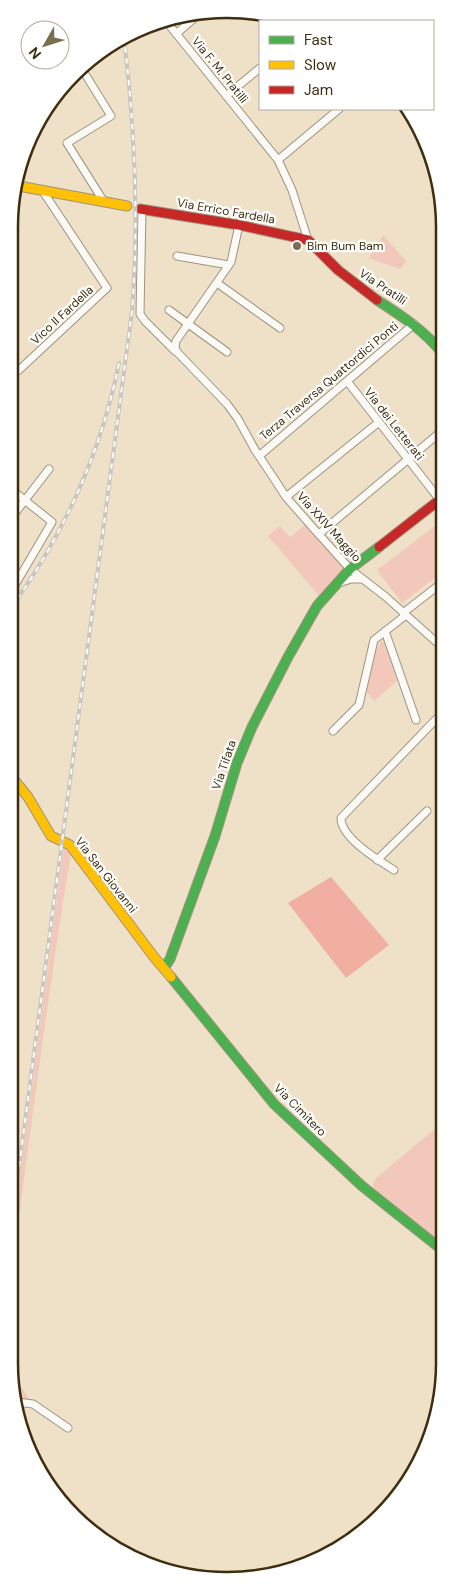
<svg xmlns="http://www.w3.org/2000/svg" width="454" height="1590" viewBox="0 0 454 1590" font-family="'DM Sans',sans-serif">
<rect width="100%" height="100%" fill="#eee1c8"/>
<path fill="#f2c8ba" d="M383,235L406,261L400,269L369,258Z
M443,520V572L402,603L377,570Z
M306,524L345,569L320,597L268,536L280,526L290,537Z
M382,640L386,643L397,681L374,701L366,691L377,648Z
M64,846L71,855L64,895L44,1031L15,1245L9,1298V1261Z
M442,1123L441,1245L376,1192L373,1185L376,1178Z
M11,1376C18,1384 27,1391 29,1402L16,1400Z"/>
<path fill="#f1afa2" d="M331,877L389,945L346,978L288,903Z"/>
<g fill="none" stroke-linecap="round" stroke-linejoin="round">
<g stroke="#9e937d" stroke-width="9">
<path id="street" d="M166,21L278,160L292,190L308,240
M176,34L200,13
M82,69L111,116L67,143L104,202
M226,96L260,68
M278,160L339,109
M142,209L140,314L145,321L175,351
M239,225L231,262L176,341L175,348L178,353L227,404L238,419L255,450L273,477L286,497L314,529L350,569L386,597L443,648
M177,256L229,265
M217,283L280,328
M169,310L227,352
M12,362L19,370L107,288L42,190
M347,381L443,504
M259,456L414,324
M286,497L379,422
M12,517L49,469
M319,534L443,430
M11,582L15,585L52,522L12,490
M339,583L351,579H362
M403,613L443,582
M385,631L416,720
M333,731L359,705L374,640L406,615
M377,860L427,811
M394,870C378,860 341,838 341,818L442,713
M17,1402L33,1404L68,1428"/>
</g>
<g stroke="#9e937d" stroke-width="11">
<path id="fast" d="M377,300C402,316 425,331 443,354
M164,968L170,959L215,836L237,763L252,727L288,657L317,606L350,569L379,547
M171,977L274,1104L362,1186L441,1249"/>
</g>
<g stroke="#9e937d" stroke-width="11">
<path id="slow" d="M13,185L127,206
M11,776L28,797L51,836L70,845L154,957L171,977"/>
</g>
<g stroke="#9e937d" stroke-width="11">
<path id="jam" d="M140,209L239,225L308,240L338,270L377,300
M379,547L443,497"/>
</g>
<use href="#street" stroke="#fcfaf7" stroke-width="7"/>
<use href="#fast" stroke="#4caf50" stroke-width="9"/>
<use href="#slow" stroke="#ffc107" stroke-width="9"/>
<use href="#jam" stroke="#c62828" stroke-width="9"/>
<g stroke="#cac6be" stroke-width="4">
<path id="rail" d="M11,608C64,534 101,453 119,363
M9,1243L132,311C139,220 135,129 124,38"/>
</g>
<use href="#rail" stroke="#fff" stroke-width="2" stroke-dasharray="5.5" stroke-linecap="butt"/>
</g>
<circle fill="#7c6d4e" stroke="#fff" stroke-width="2" cx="297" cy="246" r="5"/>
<g text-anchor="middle" stroke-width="4.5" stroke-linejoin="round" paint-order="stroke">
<g font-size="12" fill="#3e2e0d" stroke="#fff">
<text transform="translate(220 70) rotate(51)" y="4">Via F. M. Pratilli</text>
<text transform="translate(226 211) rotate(10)" y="4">Via Errico Fardella</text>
<text transform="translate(383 287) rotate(34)" y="4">Via Pratilli</text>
<text transform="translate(62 315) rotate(-43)" y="4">Vico II Fardella</text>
<text transform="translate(329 381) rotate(-40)" y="4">Terza Traversa Quattordici Ponti</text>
<text transform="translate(394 424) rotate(52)" y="4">Via dei Letterati</text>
<text transform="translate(329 527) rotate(48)" y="4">Via XXIV Maggio</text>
<text transform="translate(224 765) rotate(-71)" y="4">Via Tifata</text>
<text transform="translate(106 875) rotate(52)" y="4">Via San Giovanni</text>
<text transform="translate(300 1110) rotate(45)" y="4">Via Cimitero</text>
</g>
<g font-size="12" fill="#3e2e0d" stroke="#fff" text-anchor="start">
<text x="307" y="250">Bim Bum Bam</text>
</g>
</g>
<path d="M0 0H454V1590H0ZM227 18H227A209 209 0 0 1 436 227V1363A209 209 0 0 1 227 1572H227A209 209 0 0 1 18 1363V227A209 209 0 0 1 227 18Z" fill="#fff" fill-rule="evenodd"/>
<path fill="none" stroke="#3e2e0d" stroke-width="2.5" d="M227 18H227A209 209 0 0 1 436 227V1363A209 209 0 0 1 227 1572H227A209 209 0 0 1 18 1363V227A209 209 0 0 1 227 18Z"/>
<rect x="259" y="20" width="175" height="90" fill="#ffffff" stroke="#b2ab9e"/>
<rect x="269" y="36" width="25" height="8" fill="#4caf50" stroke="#b2ab9e"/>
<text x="304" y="45" font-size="15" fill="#3e2e0d">Fast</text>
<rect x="269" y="61" width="25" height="8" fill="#ffc107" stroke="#b2ab9e"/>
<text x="304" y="70" font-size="15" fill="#3e2e0d">Slow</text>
<rect x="269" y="86" width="25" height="8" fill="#c62828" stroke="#b2ab9e"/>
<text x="304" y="95" font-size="15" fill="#3e2e0d">Jam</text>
<g transform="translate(45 45) rotate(231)"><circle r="24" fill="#ffffff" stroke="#b2ab9e"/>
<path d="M0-4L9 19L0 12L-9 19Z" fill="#7c6d4e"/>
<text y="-8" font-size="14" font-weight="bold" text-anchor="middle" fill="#3e2e0d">N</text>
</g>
</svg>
